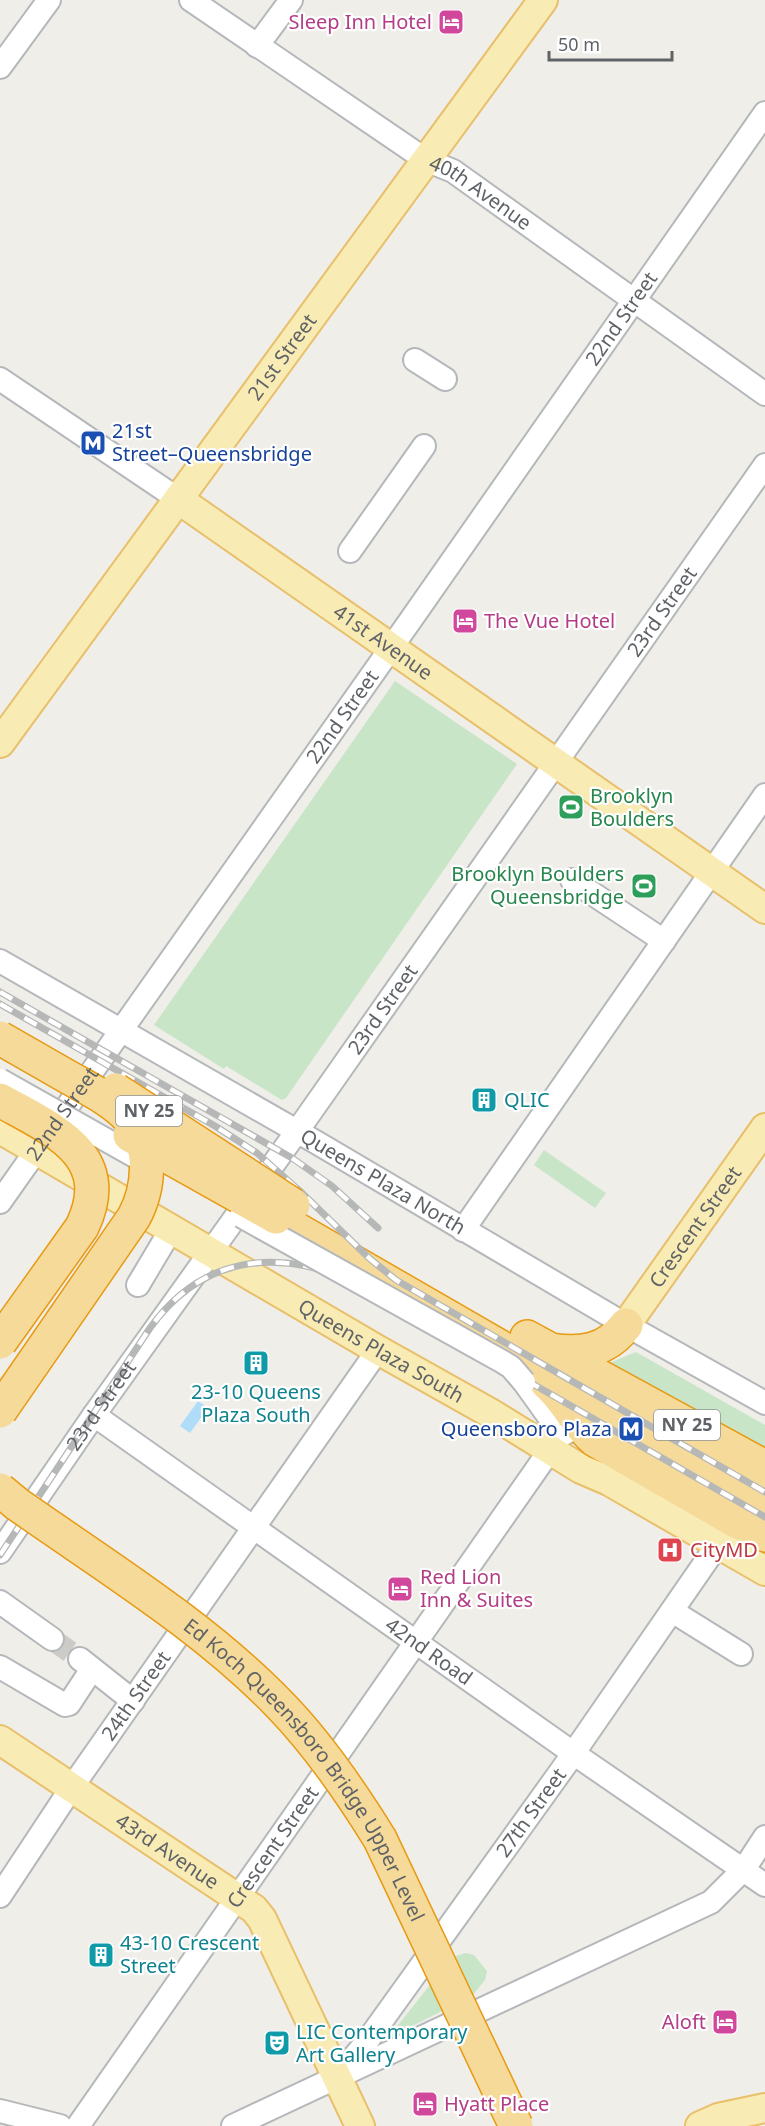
<svg xmlns="http://www.w3.org/2000/svg" width="765" height="2126" viewBox="0 0 765 2126" font-family="'Noto Sans',sans-serif">
<rect width="100%" height="100%" fill="#f0eee8"/>
<path fill="#c8e5c7" d="M395,681L517,764L286,1098L282,1100L226,1066L224,1069L154,1025Z
M544,1150L606,1193L595,1208L534,1165Z
M636,1352L765,1425V1455L602,1366Z
M466,1953L474,1955L487,1971L485,1980L472,1996L388,2038L452,1957Z"/>
<path fill="#afdcf9" d="M198,1401L208,1408L190,1433L180,1426Z"/>
<g fill="none" stroke-linecap="round" stroke-linejoin="round">
<path stroke="#cccbc8" stroke-width="22" stroke-dasharray="22 11" stroke-linecap="butt" d="M52,1639L80,1659"/>
<g stroke="#b5b8bb" stroke-width="26">
<g id="minor">
<path id="s1" d="M191,0L426,160L453,171L765,394"/>
<path d="M257,46L291,0"/>
<path d="M0,67L49,0"/>
<path d="M415,360L445,379"/>
<path d="M0,379L178,499"/>
<path d="M350,551L424,446"/>
<path d="M572,880L664,941"/>
<path id="s2" d="M0,961L314,1141L626,1325L765,1403"/>
<path id="s3" d="M0,1202L410,621L765,113"/>
<path d="M463,1230L765,795"/>
<path d="M138,1285L172,1228"/>
<path d="M524,1382L562,1435L580,1425"/>
<path id="s4" d="M94,1415L573,1753L765,1885"/>
<path id="s5" d="M0,1552L94,1415L305,1120L765,465"/>
<path d="M0,1602L52,1639"/>
<path d="M672,1611L741,1654"/>
<path d="M80,1659L133,1701"/>
<path d="M0,1667L65,1705L69,1704L92,1669"/>
<path id="s6" d="M0,1896L72,1787L378,1350"/>
<path id="s7" d="M337,2077L365,2044L566,1764L718,1544"/>
<path d="M0,2111L60,2126"/>
<path id="s8" d="M78,2126L550,1450"/>
<path d="M233,2126L711,1902L744,1869L765,1837"/>
</g>
</g>
<g stroke="#e8bf6a" stroke-width="32">
<g id="major">
<path id="s9" d="M178,499L765,909"/>
<path id="s10" d="M0,743L543,0"/>
<path id="s11" d="M0,1129L378,1350L492,1414L581,1469L609,1481L765,1571"/>
<path id="s12" d="M626,1325L765,1128"/>
<path id="s13" d="M0,1740L254,1909L262,1919L360,2126"/>
<path d="M700,2126L718,2118L765,2108"/>
</g>
</g>
<g stroke="#e79a12" stroke-width="36">
<path id="highway" d="M284,1222L765,1500
M527,1337L765,1467
M551,1350C581,1355 607,1351 626,1325
M547,1383C567,1400 576,1424 595,1440L734,1520L765,1535"/>
</g>
<use href="#minor" stroke="#fff" stroke-width="22"/>
<use href="#major" stroke="#f9ebb4" stroke-width="28"/>
<use href="#highway" stroke="#f5da9a" stroke-width="33"/>
<g stroke="#b6b7b7" stroke-width="7">
<path id="rail" d="M0,992L292,1158L332,1186L378,1228
M0,1004L215,1126L257,1153L301,1192L369,1258L396,1280L765,1492
M0,1555L150,1328C202,1256 275,1248 353,1281L765,1517"/>
</g>
<use href="#rail" stroke="#fff" stroke-width="4.5" stroke-dasharray="14" stroke-linecap="butt"/>
<g stroke="#b5b8bb" stroke-width="26" stroke-linecap="butt">
<path id="minor-bridge" d="M0,1080L147,1163
M241,1216L503,1362L511,1367L524,1382"/>
</g>
<g stroke="#e79a12" stroke-width="36" stroke-linecap="butt">
<g id="highway-bridge">
<path d="M0,1038C23,1051 45,1064 68,1077C89,1089 112,1100 129,1118C153,1145 150,1187 134,1217L0,1411"/>
<path d="M116,1090L293,1205"/>
<path d="M0,1100C51,1129 117,1154 82,1227L0,1342"/>
<path d="M130,1135L276,1217"/>
<path id="s14" d="M0,1490L17,1504C105,1566 205,1627 280,1705C319,1745 351,1792 380,1839L516,2126"/>
</g>
</g>
<use href="#minor-bridge" stroke="#fff" stroke-width="22"/>
<use href="#highway-bridge" stroke="#f5da9a" stroke-width="33"/>
</g>
<defs>
<g id="hotel-square" transform="scale(1.35)"><rect x="-9" y="-9" width="18" height="18" rx="4" fill="#d1479c" stroke="#fff"/><path d="M-6-4.5h1.5V1H6V5H4.5V3h-9V5H-6ZM-4 0a1.8 1.8 0 1 1 3.6 0ZM.5 0V-2.5h3Q6-2.5 6 0Z" fill="#fff"/></g>
<g id="metro-square" transform="scale(1.35)"><rect x="-9" y="-9" width="18" height="18" rx="4" fill="#1a4fb4" stroke="#fff"/><path d="M-5.5 5V-5H-3L0 0L3-5H5.5V5H3V-.5L0 4L-3-.5V5Z" fill="#fff"/></g>
<g id="stadium-square" transform="scale(1.35)"><rect x="-9" y="-9" width="18" height="18" rx="4" fill="#2e9e5b" stroke="#fff"/><path d="M0-5a6.5 5 0 1 0 0 10a6.5 5 0 1 0 0-10ZM-3.5-1.8h7v3.6h-7Z" fill="#fff"/></g>
<g id="building-square" transform="scale(1.35)"><rect x="-9" y="-9" width="18" height="18" rx="4" fill="#0f9aa8" stroke="#fff"/><path d="M-4-6H4V6H1V3H-1V6H-4ZM-2.5-4.3h1.7v1.8h-1.7ZM.8-4.3h1.7v1.8H.8ZM-2.5-1h1.7V.8h-1.7ZM.8-1h1.7V.8H.8Z" fill="#fff"/></g>
<g id="hospital-square" transform="scale(1.35)"><rect x="-9" y="-9" width="18" height="18" rx="4" fill="#e0444e" stroke="#fff"/><path d="M-5-5h3v3.5h4V-5h3V5h-3V1.5h-4V5h-3Z" fill="#fff"/></g>
<g id="theatre-square" transform="scale(1.35)"><rect x="-9" y="-9" width="18" height="18" rx="4" fill="#0f9aa8" stroke="#fff"/><path d="M-5-5.5Q0-4 5-5.5V0Q5 5 0 6Q-5 5-5 0ZM-3.3-2.5H-1v1.5H-3.3ZM1-2.5H3.3v1.5H1ZM-2.8 1Q0 5.5 2.8 1Z" fill="#fff"/></g>
</defs>
<g fill-rule="evenodd">
<use href="#hotel-square" x="451" y="22"/>
<use href="#metro-square" x="93" y="443"/>
<use href="#hotel-square" x="465" y="621"/>
<use href="#stadium-square" x="571" y="807"/>
<use href="#stadium-square" x="644" y="886"/>
<use href="#building-square" x="484" y="1100"/>
<use href="#building-square" x="256" y="1363"/>
<use href="#metro-square" x="631" y="1429"/>
<use href="#hospital-square" x="670" y="1550"/>
<use href="#hotel-square" x="400" y="1589"/>
<use href="#building-square" x="101" y="1955"/>
<use href="#hotel-square" x="725" y="2022"/>
<use href="#theatre-square" x="277" y="2043"/>
<use href="#hotel-square" x="425" y="2104"/>
</g>
<g text-anchor="middle" stroke-width="4.5" stroke-linejoin="round" paint-order="stroke">
<g fill="#fff" stroke="#8f9295" stroke-width="1.5">
<rect x="116" y="1096" width="66" height="30" rx="4.5"/>
<rect x="654" y="1410" width="66" height="30" rx="4.5"/>
</g>
<g font-size="18" font-weight="bold" fill="#5f6367">
<text x="149" y="1117">NY 25</text>
<text x="687" y="1431">NY 25</text>
</g>
<g font-size="20" fill="#b23c85" stroke="#fff" text-anchor="start">
<text x="432" y="29" text-anchor="end">Sleep Inn Hotel</text>
<text x="484" y="628">The Vue Hotel</text>
<text x="420" y="1584">Red Lion<tspan x="420" dy="23">Inn &amp; Suites</tspan></text>
<text x="706" y="2029" text-anchor="end">Aloft</text>
<text x="444" y="2111">Hyatt Place</text>
</g>
<g font-size="20" fill="#5f6367" stroke="#fff">
<text dy="7" stroke="none"><textPath href="#s1" startOffset="348">40th Avenue</textPath></text>
<text dy="7" stroke="none"><textPath href="#s3" startOffset="1080">22nd Street</textPath></text>
<text dy="7" stroke="none"><textPath href="#s10" startOffset="478">21st Street</textPath></text>
<text dy="7" stroke="none"><textPath href="#s5" startOffset="1150">23rd Street</textPath></text>
<text dy="7" stroke="none"><textPath href="#s9" startOffset="250">41st Avenue</textPath></text>
<text dy="7" stroke="none"><textPath href="#s3" startOffset="594">22nd Street</textPath></text>
<text dy="7" stroke="none"><textPath href="#s5" startOffset="664">23rd Street</textPath></text>
<text dy="7" stroke="none"><textPath href="#s3" startOffset="108">22nd Street</textPath></text>
<text dy="7" stroke="none"><textPath href="#s2" startOffset="442">Queens Plaza North</textPath></text>
<text dy="7" stroke="none"><textPath href="#s12" startOffset="120">Crescent Street</textPath></text>
<text dy="7" stroke="none"><textPath href="#s11" startOffset="441">Queens Plaza South</textPath></text>
<text dy="7" stroke="none"><textPath href="#s5" startOffset="178">23rd Street</textPath></text>
<text dy="7" stroke="none"><textPath href="#s4" startOffset="410">42nd Road</textPath></text>
<text dy="7" stroke="none"><textPath href="#s6" startOffset="242">24th Street</textPath></text>
<text dy="7" stroke="none"><textPath href="#s14" startOffset="420">Ed Koch Queensboro Bridge Upper Level</textPath></text>
<text dy="7" stroke="none"><textPath href="#s7" startOffset="328">27th Street</textPath></text>
<text dy="7" stroke="none"><textPath href="#s8" startOffset="340">Crescent Street</textPath></text>
<text dy="7" stroke="none"><textPath href="#s13" startOffset="201">43rd Avenue</textPath></text>
</g>
<g font-size="20" fill="#164399" stroke="#fff" text-anchor="start">
<text x="112" y="438">21st<tspan x="112" dy="23">Street–Queensbridge</tspan></text>
<text x="612" y="1436" text-anchor="end">Queensboro Plaza</text>
</g>
<g font-size="20" fill="#27864d" stroke="#fff" text-anchor="start">
<text x="590" y="803">Brooklyn<tspan x="590" dy="23">Boulders</tspan></text>
<text x="624" y="881" text-anchor="end">Brooklyn Boulders<tspan x="624" dy="23">Queensbridge</tspan></text>
</g>
<g font-size="20" fill="#0d838f" stroke="#fff" text-anchor="start">
<text x="504" y="1107">QLIC</text>
<text x="256" y="1399" text-anchor="middle">23-10 Queens<tspan x="256" dy="23">Plaza South</tspan></text>
<text x="120" y="1950">43-10 Crescent<tspan x="120" dy="23">Street</tspan></text>
<text x="296" y="2039">LIC Contemporary<tspan x="296" dy="23">Art Gallery</tspan></text>
</g>
<g font-size="20" fill="#be3a42" stroke="#fff" text-anchor="start">
<text x="690" y="1557">CityMD</text>
</g>
</g>
<path d="M549 51v9h123v-9" fill="none" stroke="#5f6367" stroke-width="3"/>
<text x="558" y="51" font-size="18" fill="#5f6367" stroke="#ffffff" stroke-width="4.5" paint-order="stroke">50 m</text>
</svg>
